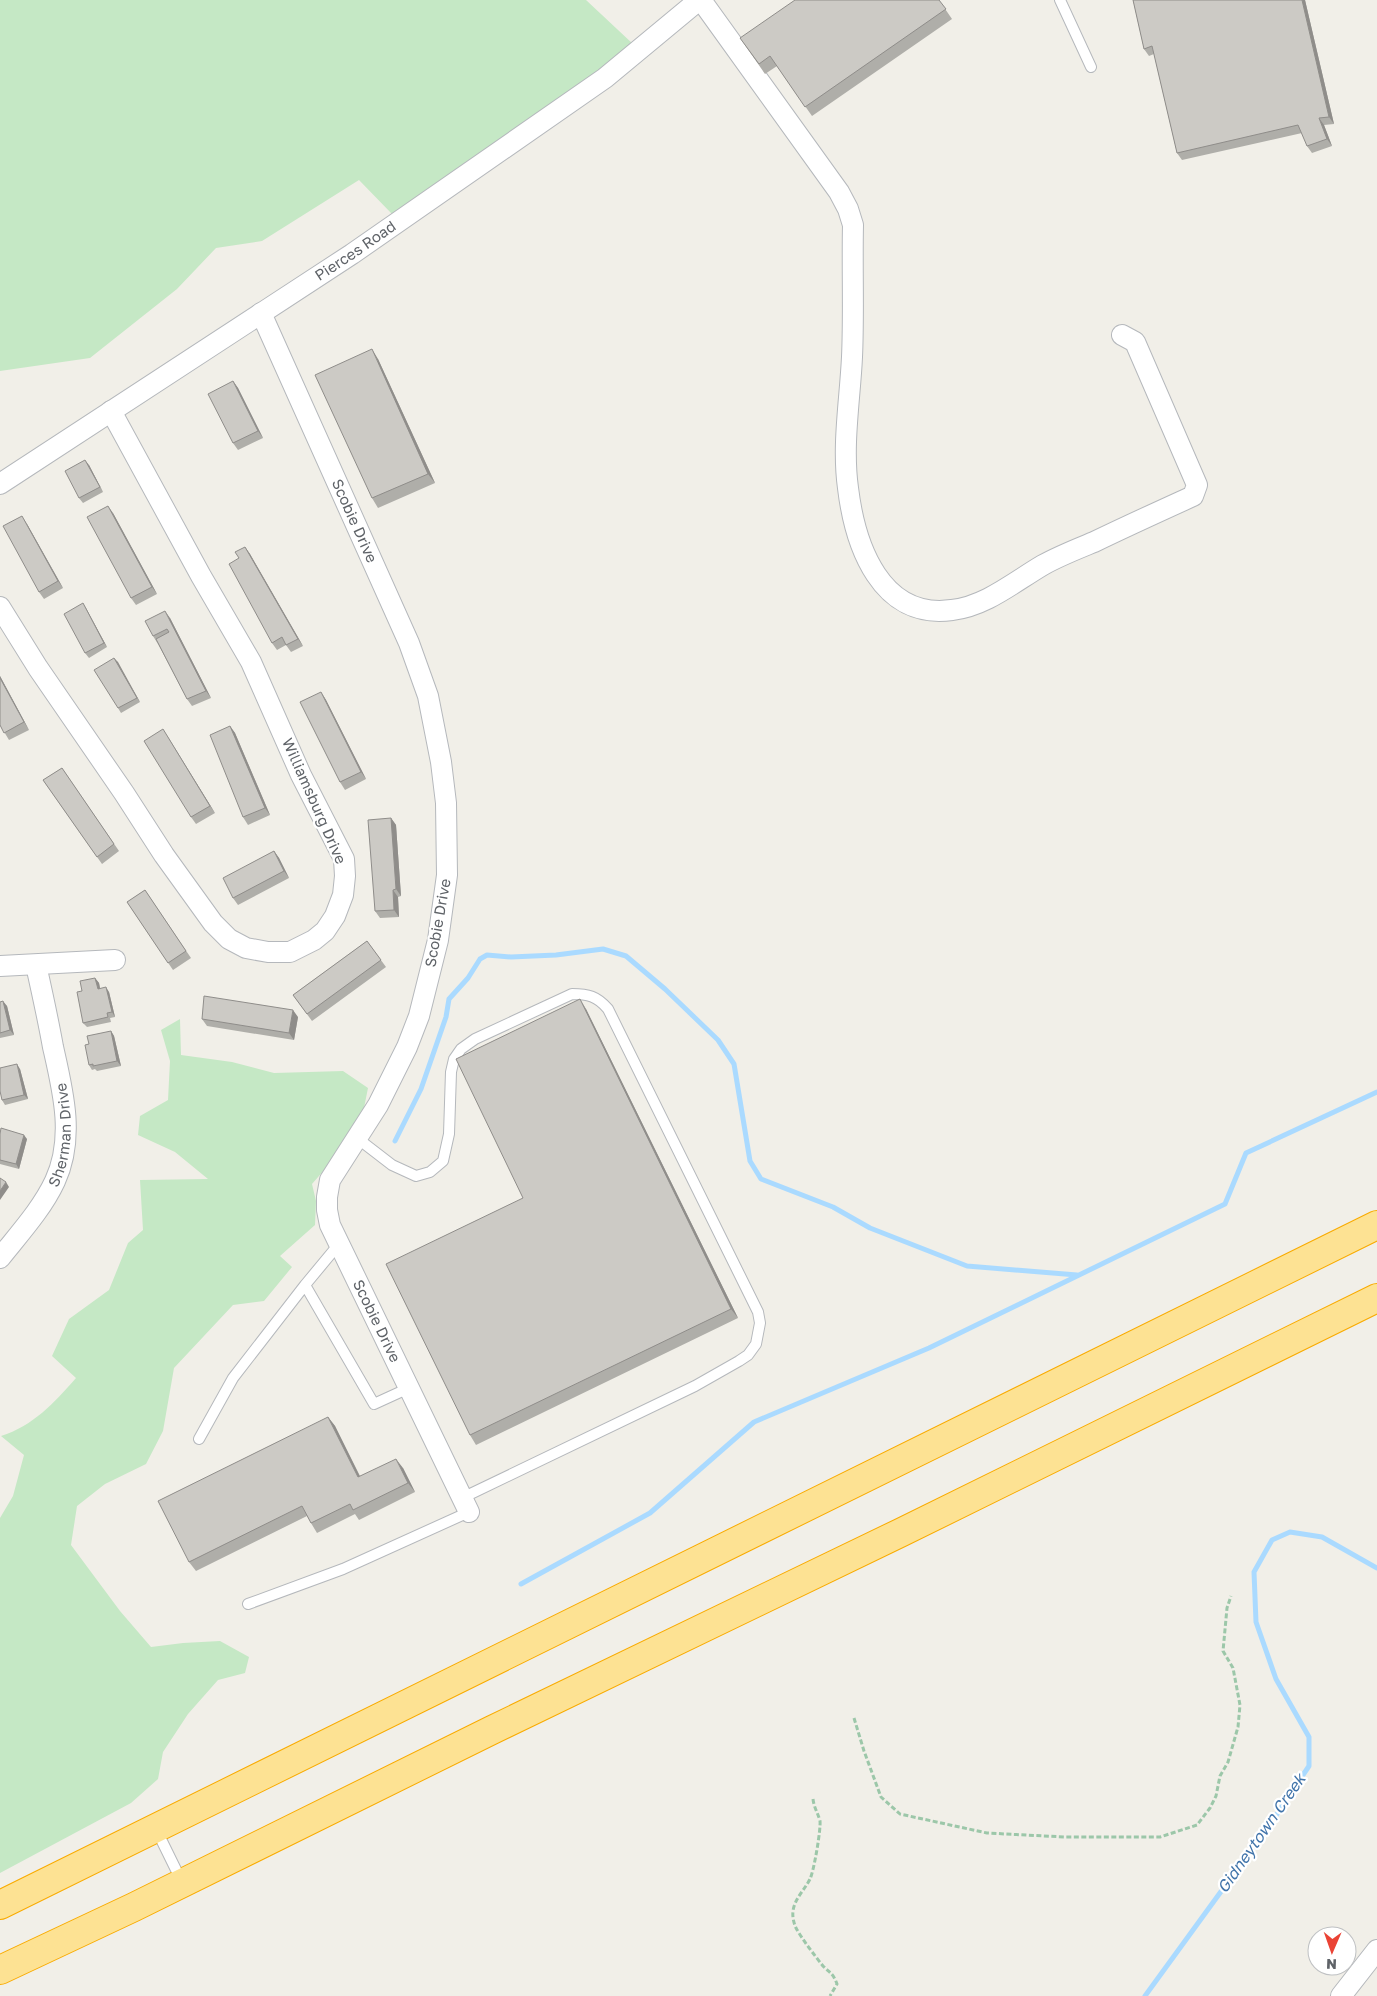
<svg xmlns="http://www.w3.org/2000/svg" width="1377" height="1996" viewBox="0 0 1377 1996" font-family="'Golos Text',sans-serif">
<rect width="100%" height="100%" fill="#f1efe8"/>
<path fill="#c5e8c5" d="M0,0H586L633,44L590,80L392,214L359,180L262,241L216,248L177,289L90,358L0,371Z
M180,1019L181,1055L232,1062L274,1073L343,1071L368,1088L364,1108L332,1161L312,1184L316,1201L315,1225L280,1256L292,1267L264,1301L233,1305L174,1368L163,1431L146,1464L105,1484L77,1506L71,1545L120,1611L151,1647L183,1643L220,1641L249,1657L245,1673L218,1680L188,1714L163,1752L158,1779L131,1803L0,1873V1518L13,1496L24,1455L1,1436C33,1426 54,1403 76,1378L52,1356L69,1319L109,1290L128,1243L143,1230L140,1180L208,1179L175,1152L138,1135L140,1116L168,1100L170,1061L161,1030Z"/>
<g fill="none" stroke-linecap="round" stroke-linejoin="round">
<path stroke="#aadaff" stroke-width="5" d="M395,1141L421,1089L446,1017L449,999L468,978L480,959L487,955L511,957L556,955L603,949L626,956L665,989L718,1040L734,1064L750,1161L761,1179L833,1207L870,1228L967,1266L1077,1275
M521,1584L650,1513L754,1422L929,1348L1225,1204L1246,1153L1377,1092
M1145,1996L1273,1820L1309,1766V1737L1276,1679L1256,1622L1254,1572L1272,1540L1290,1532L1322,1537L1377,1568"/>
<g stroke="#b5b8bc" stroke-width="12">
<path id="service" d="M1060,0L1091,67
M357,1138L392,1165L416,1176L430,1172L443,1161L449,1134L451,1072L454,1059L461,1049L475,1039L572,994C588,994 597,996 608,1009L758,1312L760,1323L756,1344L748,1355L739,1361L695,1386L462,1498
M339,1244L305,1285L374,1404L409,1388
M199,1439L233,1378L305,1285
M248,1604L343,1569L469,1512
M156,1829L182,1882"/>
</g>
<g stroke="#b5b8bc" stroke-width="22">
<g id="minor">
<path d="M701,0L839,192L848,209L853,225C852,268 854,313 852,357C850,400 842,445 848,488C855,546 881,620 952,610C986,606 1014,582 1043,565C1059,556 1077,549 1094,542C1127,526 1160,511 1193,496L1197,485L1135,342L1122,335"/>
<path id="s1" d="M261,313L409,643L428,696L441,762L446,803L447,875L438,940L419,1016L407,1047L378,1105L330,1180L327,1197V1210L330,1225L469,1512"/>
<path id="s2" d="M0,484L352,254L605,78L699,0"/>
<path d="M0,607L38,668L124,793L164,855L213,923L229,939L246,948L268,952H290L314,940L325,931L335,916L343,895L345,876L344,859L301,775L251,662L201,576L111,411"/>
<path d="M0,966L115,960"/>
<path id="s3" d="M0,1258C19,1234 42,1209 55,1181C75,1138 63,1091 53,1047C48,1019 42,992 36,965"/>
<path d="M1341,1996L1377,1950"/>
</g>
</g>
<g stroke="#f9ab00" stroke-width="30">
<path id="motorway" d="M0,1905L1377,1225
M0,1970L134,1907L492,1730L900,1533L1377,1298"/>
</g>
<path stroke="#9cc7a9" stroke-width="3" stroke-dasharray="5 2.5" stroke-linecap="butt" d="M854,1718L864,1751L881,1797L900,1814L987,1833L1064,1837H1160L1197,1825L1210,1808L1216,1796L1220,1776L1228,1762L1238,1727L1240,1705L1233,1668L1223,1651L1227,1608L1231,1596
M813,1799C814,1808 818,1813 820,1821C821,1829 814,1871 810,1879C802,1895 786,1905 796,1928C802,1939 815,1956 823,1966C830,1973 833,1973 837,1984L830,1996"/>
<use href="#service" stroke="#fff" stroke-width="10"/>
<use href="#minor" stroke="#fff" stroke-width="20"/>
<use href="#motorway" stroke="#fde293" stroke-width="28"/>
</g>
<path fill="#afaea9" d="M939,0L952,19L812,116L777,66L765,74L740,38Z
M1133,0H1305L1334,124L1324,125L1332,146L1312,153L1307,146L1302,133L1182,160L1177,153L1154,54L1149,56L1144,49Z
M378,359L435,483L378,508L372,498Z
M233,381L238,388L263,438L238,450L233,443Z
M89,465L103,492L83,503L79,498Z
M113,513L157,594L136,605L131,598Z
M27,524L63,588L44,599L39,592Z
M245,547L250,554L303,646L291,652L286,645L277,650L272,643L239,558Z
M83,603L107,647L89,658L85,653Z
M170,618L211,698L192,706L187,699L158,644L153,636Z
M114,658L140,702L121,713L118,708Z
M0,676L29,730L9,740L0,725Z
M321,692L326,700L366,779L345,790L340,782Z
M230,726L235,733L270,815L248,825L243,817Z
M168,737L215,813L196,824L191,817Z
M62,768L119,851L102,864L43,780Z
M391,818L396,825L401,896L398,897L399,917L380,918L375,911Z
M274,851L279,858L289,878L238,905L233,898Z
M145,890L191,958L173,970L127,902Z
M367,941L386,967L312,1021L293,995Z
M95,978L99,983L100,988L109,992L115,1017L110,1018L111,1022L87,1027L83,1023L82,991Z
M0,1002L7,1006L14,1035L0,1038Z
M586,1009L738,1318L476,1445L470,1435L523,1198Z
M298,1017L294,1040L207,1026L202,1019Z
M111,1031L114,1036L121,1066L97,1071L95,1069L92,1070L89,1065V1044Z
M20,1069L28,1099L5,1105L2,1100Z
M0,1134L27,1139L19,1169L0,1164Z
M328,1417L335,1426L360,1476L403,1468L415,1492L359,1520L355,1514L317,1533L311,1523L307,1516L196,1571L189,1562Z"/>
<path fill="#8f8d8a" d="M1302,0H1305L1334,124L1329,117Z
M1319,118L1324,125L1332,146L1327,139Z
M372,349L378,359L435,483L428,474Z
M233,381L238,388L263,438L258,431Z
M85,460L89,465L103,492L100,487Z
M108,506L113,513L157,594L152,587Z
M22,516L27,524L63,588L58,581Z
M245,547L250,554L303,646L298,639Z
M83,603L86,608L107,647L104,643Z
M165,611L170,618L211,698L206,691Z
M114,658L118,662L140,702L137,698Z
M0,676L29,730L24,722L0,678Z
M321,692L326,700L366,779L361,772Z
M230,726L235,733L270,815L265,808Z
M163,729L168,737L215,813L210,806Z
M391,818L396,825L401,896L396,889Z
M274,851L279,858L289,878L284,871Z
M393,890L398,897L399,917L394,910Z
M95,978L99,983L101,994L98,989Z
M106,987L109,992L115,1017L112,1012Z
M580,999L586,1009L738,1318L731,1309Z
M3,1001L7,1006L14,1035L10,1030Z
M293,1010L298,1017L294,1040L289,1033Z
M111,1031L114,1036L121,1066L117,1061Z
M17,1064L20,1069L28,1099L24,1095Z
M24,1135L27,1139L19,1169L16,1164Z
M6,1182L9,1187L0,1200V1191Z
M328,1417L335,1426L365,1487L358,1477Z
M396,1459L403,1468L415,1492L408,1483Z"/>
<path fill="#cccac5" stroke="#8f8d8a" d="M795,0H939L946,9L805,107L770,56L759,64L740,38Z
M1133,0H1302L1329,117L1319,118L1327,139L1307,146L1298,125L1177,153L1152,46L1144,49Z
M372,349L428,474L372,498L315,375Z
M233,381L258,431L233,443L208,394Z
M85,460L100,487L79,498L65,471Z
M108,506L152,587L131,598L87,517Z
M22,516L58,581L39,592L3,526Z
M245,547L298,639L286,645L282,637L272,643L229,564L239,558L235,552Z
M83,603L104,643L85,653L64,614Z
M165,611L206,691L187,699L156,639L169,632L167,629L153,636L145,621Z
M114,658L137,698L118,708L94,670Z
M0,678L24,722L4,733L0,725Z
M321,692L361,772L340,782L300,702Z
M230,726L265,808L243,817L210,735Z
M163,729L210,806L191,817L144,741Z
M62,768L114,844L97,857L43,780Z
M391,818L396,889L393,890L394,910L375,911L368,820Z
M274,851L284,871L233,898L223,878Z
M145,890L186,951L168,963L127,902Z
M367,941L381,960L307,1014L293,995Z
M95,978L98,989L106,987L112,1012L107,1013L108,1017L83,1023L77,992L82,991L80,981Z
M204,996L293,1010L289,1033L202,1019Z
M580,999L731,1309L470,1435L386,1264L523,1198L456,1059Z
M3,1001L10,1030L0,1033V1002Z
M111,1031L117,1061L93,1066V1064L89,1065L85,1045L89,1044L87,1036Z
M17,1064L24,1095L2,1100L0,1091V1068Z
M1,1128L24,1135L16,1164L0,1160V1134Z
M0,1178L6,1182L0,1191Z
M328,1417L358,1477L396,1459L408,1483L353,1510L350,1504L311,1523L302,1506L189,1562L158,1501Z"/>
<g text-anchor="middle" stroke-width="4.5" stroke-linejoin="round" paint-order="stroke">
<g font-size="15" fill="#5f6368" stroke="#fff">
<text dy="5" stroke="none"><textPath href="#s2" startOffset="425">Pierces Road</textPath></text>
<text dy="5" stroke="none"><textPath href="#s1" startOffset="228">Scobie Drive</textPath></text>
<text transform="translate(314 801) rotate(66)" y="5">Williamsburg Drive</text>
<text transform="translate(438 923) rotate(-80)" y="5">Scobie Drive</text>
<text dy="5" stroke="none"><textPath href="#s3" startOffset="142">Sherman Drive</textPath></text>
<text dy="5" stroke="none"><textPath href="#s1" startOffset="1082">Scobie Drive</textPath></text>
</g>
<g font-size="16" font-style="italic" fill="#4174aa" stroke="#fff">
<text transform="translate(1261 1833) rotate(-55)" y="6">Gidneytown Creek</text>
</g>
</g>
<g transform="translate(1332 1951) rotate(182)"><circle r="24" fill="#ffffff" stroke="#bfc1c3"/>
<path d="M0-4L9 19L0 12L-9 19Z" fill="#ea4335"/>
<text y="-8" font-size="14" font-weight="bold" text-anchor="middle" fill="#5f6368">N</text>
</g>
</svg>
